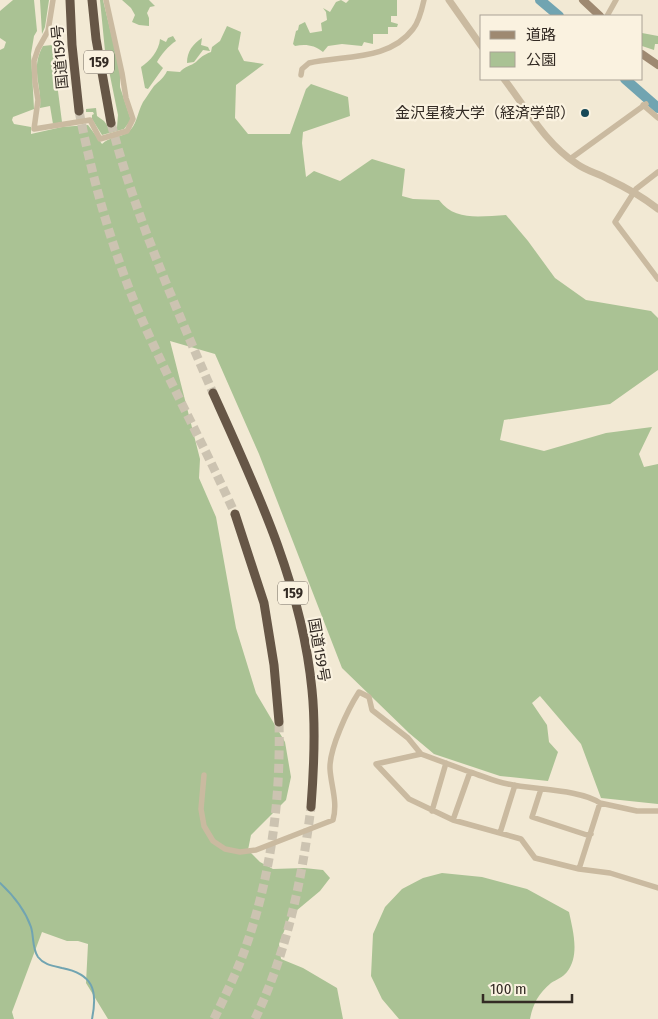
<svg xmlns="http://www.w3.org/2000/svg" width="658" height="1019" viewBox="0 0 658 1019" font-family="'Fira Sans Condensed','Noto Sans JP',sans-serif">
<rect width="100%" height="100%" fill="#f2e9d4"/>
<path fill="#aac294" d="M13,0H34L37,31L34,36L31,54L34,109L13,117L12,120L14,124L31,127V134L62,127L88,125L102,144C109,137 119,138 127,133C137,126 137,113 143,102C147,97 150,91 154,86C159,81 164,78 167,71L180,72C185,66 191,66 196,62C201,57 203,55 211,52L212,47L220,41L227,26L241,32L238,49L244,61L264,64L236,85L235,118L248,134H290L306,89L311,84L348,97L350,116L303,132L302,143L306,177L314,171L340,181L372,159L405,169L402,196L413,199L439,200C455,222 482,216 506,215L528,241L555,278L586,300L651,311L658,318V370L610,404L504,420L500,440L544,451L606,433L652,427L639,454L644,467L658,464V804L601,798L581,744L540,696L532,703L547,725L549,742L558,752L548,781L500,776L434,754L409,733L342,668L259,454L215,354L170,341L200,459L199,478L216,517L236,628L256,693L285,742L291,777L286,800L251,835L248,850L260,862L273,869L304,868L323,870L330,878L320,891L290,916L279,944L281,959L303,968L337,988L343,1019H108L86,983L88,944L78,941H67L42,932L12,1012L14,1019H0V50L4,48L6,42L0,38V11Z
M40,0H49L45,27L42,34Z
M100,0H103L120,70V87L131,120L124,129L102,135L92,119V115L94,114L93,112H86V109L96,108L97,116L104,121L110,129L114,130L117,127L118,115L105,51Z
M122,0H149L155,6L150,7L147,13L149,18V26L139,25L132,22L135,15L131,8Z
M341,0L346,3L349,0H397V16H391V22L398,24L397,27H388V34H373V44L364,42L362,46L342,44L328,46L323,52C314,45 306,44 295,46L293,44L296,31L298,30L299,25L305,22L310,33L322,31L321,23L327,20L326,12L323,8L330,12L336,2Z
M642,33L658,36V44H655L654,50L642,46Z
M173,36L176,41C169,45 160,56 157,62L163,68L148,89L145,88L141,67C150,61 159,51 160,39L166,42L168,38Z
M202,38L201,45L208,47L210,51L203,50L194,62L187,63C187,51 193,44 202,38Z
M52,45L62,122L53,124L50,106L40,108C42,85 30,69 43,46Z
M442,873L482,877L527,889L569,912C573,931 580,955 567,972C563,977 556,980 551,983C538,994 533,1004 530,1019H399L382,999L371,976L373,934L385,907L402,889L423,878Z"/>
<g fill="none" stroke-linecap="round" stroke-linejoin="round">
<path stroke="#71a4b1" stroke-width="2" d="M0,883C14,896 25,910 31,927C34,937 32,948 38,957C44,965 53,966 62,968C93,974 98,990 92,1019"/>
<path stroke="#71a4b1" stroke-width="10" d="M540,0L559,16
M625,79L658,108"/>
<path stroke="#ccc3b1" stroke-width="9" stroke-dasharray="9 4.5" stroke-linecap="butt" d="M79,111C92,176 109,239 134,301C164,373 203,442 235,514
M111,123C136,218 174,303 213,393
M214,1019C223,1000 233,980 241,960C270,884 281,803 279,722
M255,1019C287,952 302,880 311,807"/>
<path stroke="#cabaa0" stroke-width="5.5" d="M53,0L48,31L38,49L34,61L35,82L38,100L34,129L90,120L100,139L127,131L133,119L126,98L122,73L106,0
M607,16L616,0
M301,75L302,69L309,63C343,55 389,61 413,29C419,22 422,9 424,0
M643,105L658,118
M570,159L646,104
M658,172L636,189L615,222L658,279
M421,754L376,764L409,799L453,820L521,839L535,858L579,869L610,873L658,888
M204,775L201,809L204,826L213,841L225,849L240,852L256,850L333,820C338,802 331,786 330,769C329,749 348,709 359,692L369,697L372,710L408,738L421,754L470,772
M541,789L532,817L587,835L591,834
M432,811L446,763
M453,820L470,772C483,776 495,782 508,784C533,790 579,789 600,803L637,811H658
M500,833L515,785
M579,869L600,803"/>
<path stroke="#cabaa0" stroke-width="7" d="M449,0L482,47
M504,79C526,108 546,144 577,164C586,171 598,173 608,179C625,187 643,197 658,209"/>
<path stroke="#9e8971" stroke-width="8" d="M583,0L600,16
M642,54L658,65"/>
<path stroke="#665646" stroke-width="9" d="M70,0L72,45L79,111
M92,0L96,39L111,123
M213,393C256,488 302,585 312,690C316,729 314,768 311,807
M235,514L264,603L274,665L279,722"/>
</g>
<circle fill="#174857" stroke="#faf2e0" stroke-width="2" cx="585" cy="113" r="5"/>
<g text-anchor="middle" stroke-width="4.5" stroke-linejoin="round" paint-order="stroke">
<g fill="#faf2e0" stroke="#6f675c" stroke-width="1">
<rect x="84" y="50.5" width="30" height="23" rx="4"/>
<rect x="278" y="581.5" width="30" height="23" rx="4"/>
</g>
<g font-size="14" font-weight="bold" fill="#332b24">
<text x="99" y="67">159</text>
<text x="293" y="598">159</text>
</g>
<g font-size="15" fill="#332b24" stroke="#faf2e0">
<text transform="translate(60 57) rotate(-95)" y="5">国道159号</text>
<text transform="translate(319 650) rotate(80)" y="5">国道159号</text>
</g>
<g font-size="15" fill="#332b24" stroke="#faf2e0" text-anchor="end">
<text x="575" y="118">金沢星稜大学（経済学部）</text>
</g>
</g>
<rect x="480" y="15" width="162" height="65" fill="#faf2e0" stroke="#aaa295"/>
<rect x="490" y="31" width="25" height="8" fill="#9e8971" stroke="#aaa295"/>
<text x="526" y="40" font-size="15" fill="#332b24">道路</text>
<rect x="490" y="52" width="25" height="15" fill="#aac294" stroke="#aaa295"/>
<text x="526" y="65" font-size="15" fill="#332b24">公園</text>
<path d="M483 994v8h89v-8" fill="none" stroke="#332b24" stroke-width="2.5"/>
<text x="490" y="994" font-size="15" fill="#332b24" stroke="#faf2e0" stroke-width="4" paint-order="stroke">100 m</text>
</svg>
